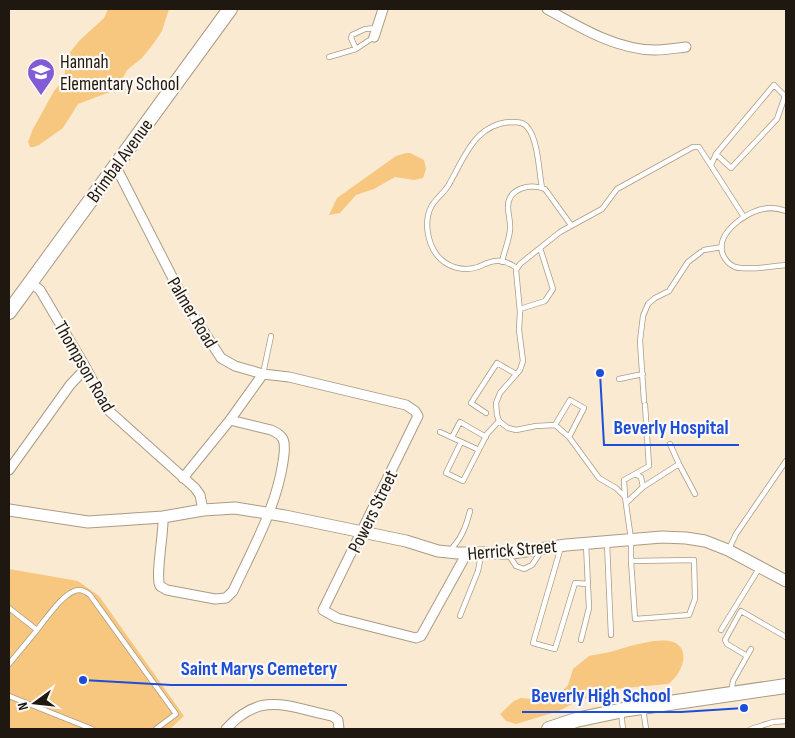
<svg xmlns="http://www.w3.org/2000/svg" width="795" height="738" viewBox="0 0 795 738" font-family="'Sofia Sans Condensed',sans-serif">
<rect width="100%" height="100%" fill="#fbead2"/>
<path fill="#f7c77f" d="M108,9H169L162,31L154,43L142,58L127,70L118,87L110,92L78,104L63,128L39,145L34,147H30L28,142L33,129L54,91L64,79L67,56L79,41L104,18Z
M406,153H410L424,160L426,169L423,178L414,180L395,177L374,189L356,195L340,213L329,215L337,198L396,156Z
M9,569L78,581L99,596L184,716L170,729H9Z
M653,641C658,641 665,640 669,641C693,645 683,674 668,684L614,689L576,702L559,711L516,724L506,721L500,714L514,701L521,698L549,700L559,695L568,685L573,669L589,656L610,652L634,645Z"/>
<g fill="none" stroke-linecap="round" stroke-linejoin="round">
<g stroke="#ab9b85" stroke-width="6">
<path id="service" d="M356,49L351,38L352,35L365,29L377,28
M329,57L356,49L374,37
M711,165L716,154L774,85L785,96L777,119L731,168L716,154
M786,211C778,208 772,207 763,209C745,212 712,236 724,257C727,262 730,265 735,267C749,271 773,266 786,265
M704,250L722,247
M502,262C504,251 509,241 510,230C511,222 508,215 508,207C508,188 530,183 545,189L571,225
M517,268C510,264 504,260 496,261C490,261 483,265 478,267C463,272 446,267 437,255C427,242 424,221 431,207C435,199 443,194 448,186C464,159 474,124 511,122C518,122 524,122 528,128C538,140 539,172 542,188
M520,309L545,301L553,289L540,248
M263,374L271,336
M619,379L643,374
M644,401L640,341L643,316L648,304L655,298L669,291L688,262L701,252
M486,413L471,403L497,363L516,374
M555,425L570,400L584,408L569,437
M440,432L479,450
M452,437L460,422L486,437
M461,442L446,473L463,481L487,434L499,421
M679,464L695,494
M643,487L679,464L670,444
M625,497L624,480L649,466L645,405
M626,503L643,487L641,477L635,474
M607,543L611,635
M561,547L533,643L555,649L575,583L588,584
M729,549L736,534L786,461
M449,551C461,540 466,527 470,511
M508,554L516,566L524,569L532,565L542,550
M631,561L694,560L695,599L689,615L635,619L631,561V539L625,497L616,488L599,478L569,437L555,425L536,426L516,430L508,428L499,421L497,415L496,403L500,393L520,370L523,361L519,330L520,312L516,270L520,264L560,232L602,209L617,189L693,147H699L744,217
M9,608L37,630L9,664
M460,616L478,571L481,555
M37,630C46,619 65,590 79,590C84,590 86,592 90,595L176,714L156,729
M721,630L760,567
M581,640L589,608L586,544
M747,656L727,644L725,640L741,611L786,637
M731,693L733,681L751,649
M9,696L92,729
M643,708L646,729
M621,712L623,729
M751,729L773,722L786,721"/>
</g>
<g stroke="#ab9b85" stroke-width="11">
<path id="minor" d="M547,9C579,27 617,50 655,50C666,50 676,48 686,47
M374,37L383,9
M115,165L186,304L221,358L235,366L263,374L289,377L406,405L415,411L418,416L323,610L337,618L416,638L421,636L467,553
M30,282L40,290L86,368L108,410L195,488L200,495L203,510
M230,420L263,374
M9,470L70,385L86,368
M163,517C164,534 155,575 160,586L167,590L215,599L226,598L233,591C253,548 276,508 283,462C284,454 286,446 283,439C280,434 276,432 271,430L230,420L183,478
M226,729C261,690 288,707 332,716L338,720L339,729"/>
</g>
<g stroke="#ab9b85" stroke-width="13">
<path id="tertiary" d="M9,510L88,522L163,517L203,510L235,508L285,516L406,541L438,551L458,553H512L566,545L662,537L686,538L705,541L728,550L786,581"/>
</g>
<g stroke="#ab9b85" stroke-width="16">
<path id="secondary" d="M9,312L230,9
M549,729L576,720L628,709L786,686"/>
</g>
<use href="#service" stroke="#fff" stroke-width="4.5"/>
<use href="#minor" stroke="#fff" stroke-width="9"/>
<use href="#tertiary" stroke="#fff" stroke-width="11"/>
<use href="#secondary" stroke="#fff" stroke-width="14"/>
</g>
<defs>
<g id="school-pin" transform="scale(1.4375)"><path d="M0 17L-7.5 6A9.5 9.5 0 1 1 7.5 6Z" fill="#825cd6" stroke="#fdf9f4"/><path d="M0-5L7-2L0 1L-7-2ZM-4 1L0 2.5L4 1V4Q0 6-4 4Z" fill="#fff"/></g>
</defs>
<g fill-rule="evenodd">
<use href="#school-pin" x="41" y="72"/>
</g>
<g text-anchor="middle" stroke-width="4.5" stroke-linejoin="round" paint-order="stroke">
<g font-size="19" fill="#1e1810" stroke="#fdf9f4" text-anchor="start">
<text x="60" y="68">Hannah<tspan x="60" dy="22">Elementary School</tspan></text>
</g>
<g font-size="19" fill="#1e1810" stroke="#fdf9f4">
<text transform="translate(119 160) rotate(-54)" y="7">Brimbal Avenue</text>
<text transform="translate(193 312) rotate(59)" y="7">Palmer Road</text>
<text transform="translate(85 366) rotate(60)" y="7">Thompson Road</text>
<text transform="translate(372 511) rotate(-64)" y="7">Powers Street</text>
<text transform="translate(512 549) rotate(-5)" y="7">Herrick Street</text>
</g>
</g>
<path fill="none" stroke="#1d4ed8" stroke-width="2" d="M600 373L604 445H739M83 680L171 685H347M744 708L681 712H522"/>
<g fill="#1d4ed8" stroke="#fdf9f4" stroke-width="2">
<circle cx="600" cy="373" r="5"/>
<circle cx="83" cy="680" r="5"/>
<circle cx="744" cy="708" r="5"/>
</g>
<g font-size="20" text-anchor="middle" font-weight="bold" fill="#1d4ed8" stroke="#fdf9f4" stroke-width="4.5" stroke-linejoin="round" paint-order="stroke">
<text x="671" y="434">Beverly Hospital</text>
<text x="259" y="675">Saint Marys Cemetery</text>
<text x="601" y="702">Beverly High School</text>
</g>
<rect width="795" height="738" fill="none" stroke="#1e1810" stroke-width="20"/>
<g transform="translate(35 703) rotate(255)" stroke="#fdf9f4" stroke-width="4" paint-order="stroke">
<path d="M0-4L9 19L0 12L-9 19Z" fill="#1e1810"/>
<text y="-8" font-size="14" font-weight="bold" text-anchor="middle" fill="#1e1810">N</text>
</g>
</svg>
